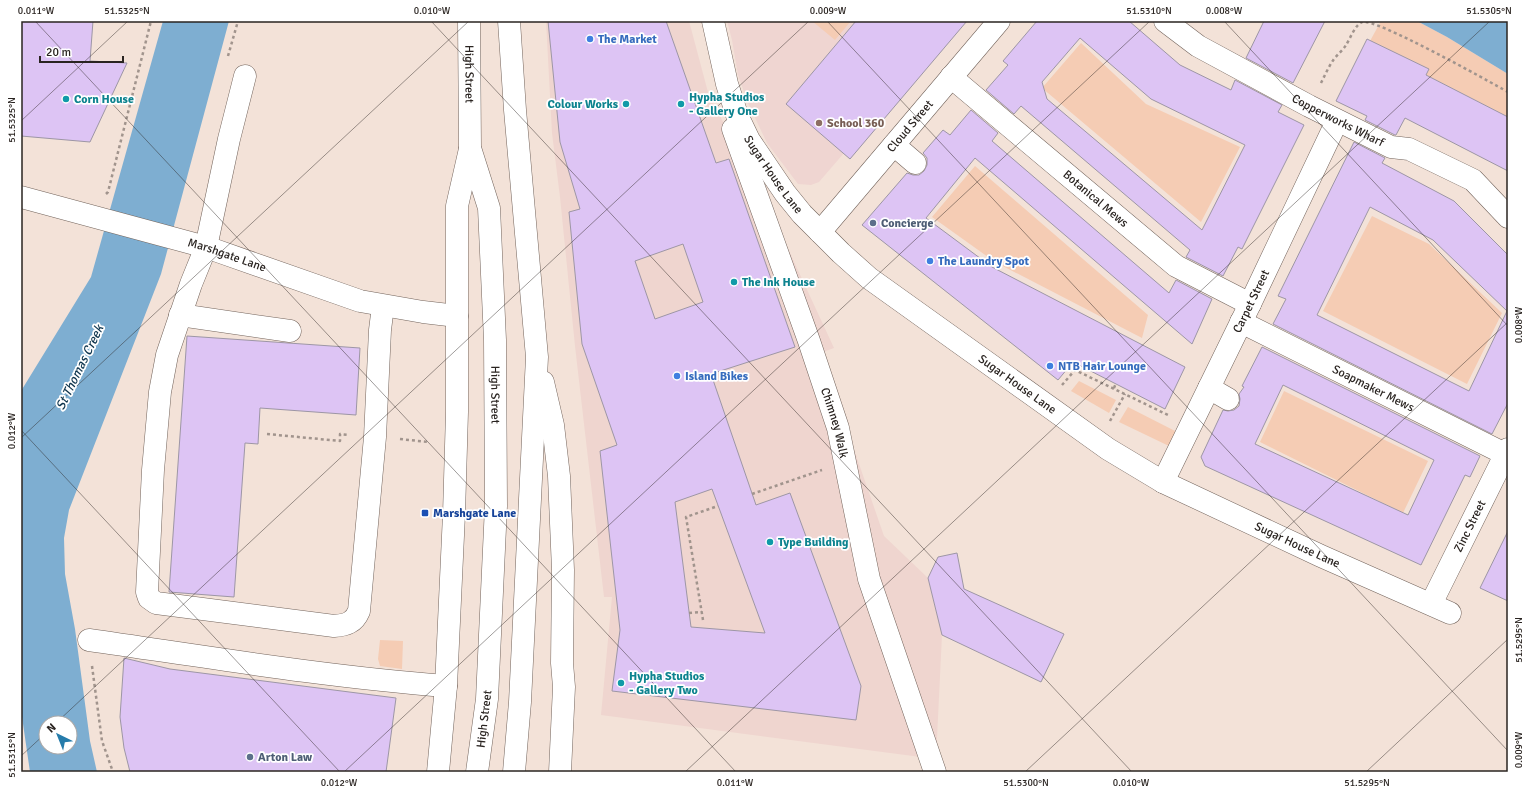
<svg xmlns="http://www.w3.org/2000/svg" width="1529" height="793" viewBox="0 0 1529 793" font-family="Signika,sans-serif">
<rect width="100%" height="100%" fill="#f3e2d8"/>
<path fill="#efd5cf" d="M546,21H689L709,96L765,199L834,348L823,352L849,435L884,536L928,578L942,635L936,759L601,715L612,597H604L575,346L560,197L552,133Z"/>
<path fill="#efd5d1" d="M727,21H967L850,159L844,153L819,182L811,185L798,184L767,143L748,103L738,75L732,40Z"/>
<path fill="#f5ccb4" d="M812,21H851L835,40Z
M1381,21H1417L1447,37L1508,74V117L1426,75L1429,70L1370,41Z
M1081,43L1146,104L1240,147L1201,222L1042,88Z
M975,166L1148,315L1142,338L995,262L932,217Z
M1372,216L1429,244L1502,313L1467,384L1323,311Z
M1079,381L1116,400L1109,413L1071,391Z
M1284,391L1428,461L1403,513L1260,442Z
M1128,407L1179,433L1171,447L1119,422Z
M380,640L403,641L402,669L380,666L378,659Z"/>
<path fill="#7eaed1" fill-rule="evenodd" d="M163,21H229L161,274L69,510L64,538L65,574L75,629L90,741L97,772H30L21,710V391L91,277ZM46,723H70V747H46Z
M1417,21H1508V74L1447,37Z"/>
<path fill="#ddc4f4" stroke="#9d96a5" fill-rule="evenodd" d="M21,21H93L90,61L127,63L90,142L21,136Z
M548,21H666L716,163L729,159L795,347L711,374L756,505L790,493L861,686L856,720L612,691L620,630L600,451L617,445L582,344L569,212L580,209L560,142ZM683,244L703,302L655,319L635,261ZM712,489L765,633L691,627L675,502Z
M856,21H967L850,159L786,104Z
M1037,21H1129L1180,65L1231,90L1235,80L1282,105L1278,112L1304,125L1242,249L1238,247L1223,276L1186,257L1190,250L1021,106L1014,114L986,90L1008,65L1003,61ZM1080,38L1151,99L1245,145L1202,230L1047,99L1042,82Z
M1264,21H1325L1293,83L1246,58Z
M1367,39L1429,69L1426,75L1508,117V171L1405,118L1396,135H1395L1365,120L1367,116L1336,101Z
M971,110L998,133L992,141L1169,293L1176,280L1212,299L1192,344L975,158L926,218L992,267L1185,367L1165,409L1073,362L1058,380L862,225L907,173L913,175H919L924,171L927,165V158L923,153L943,130L950,135Z
M1354,142L1385,158L1382,163L1454,201L1508,255V403L1492,434L1273,324L1286,299L1278,296ZM1370,207L1433,240L1507,311L1469,391L1317,315Z
M187,336L360,348L356,415L260,408L258,444L245,443L234,597L169,592Z
M1262,347L1480,456L1470,477L1465,475L1421,565L1205,466L1201,457L1223,410L1228,411L1234,410L1239,406L1240,399L1239,394L1244,387L1242,386ZM1283,385L1434,460L1408,515L1255,444Z
M1508,531V601L1480,588Z
M957,553L964,589L1064,634L1041,682L942,635L928,578L938,557Z
M124,658L170,669L396,698L386,772H130L124,748L120,717Z"/>
<g fill="none" stroke-linecap="round" stroke-linejoin="round">
<g stroke="#73645c" stroke-width="23">
<g id="minor">
<path id="s1" d="M713,21L727,84L737,115L749,140L785,193L802,214L841,253L869,278L1108,449L1163,482L1321,556L1450,613"/>
<path id="s2" d="M1165,21L1198,46L1309,106L1391,147L1409,149L1473,180L1508,217"/>
<path d="M245,76L229,139L206,247L191,284L167,355L160,392L153,470L147,592L149,598L156,603L334,626C346,625 354,623 359,611L375,437L380,330L383,306"/>
<path id="s3" d="M951,77L1176,266L1250,304"/>
<path id="s4" d="M733,129L809,341L838,428L869,579L935,772"/>
<path d="M894,145L915,163"/>
<path id="s5" d="M21,197L206,247L360,301L423,312L457,316"/>
<path id="s6" d="M820,232L999,21"/>
<path d="M180,315L290,331"/>
<path id="s7" d="M1241,322L1505,454"/>
<path d="M1209,388L1228,399"/>
<path id="s8" d="M1163,482L1250,304L1337,121"/>
<path id="s9" d="M1431,604L1508,449"/>
<path d="M89,640C208,657 327,677 446,686"/>
</g>
</g>
<g stroke="#73645c" stroke-width="23">
<g id="major">
<path id="s10" d="M469,21L470,148L489,208L495,340L496,506L487,699L477,772"/>
<path d="M509,21L515,110L537,357L520,702L514,772"/>
<path d="M543,382L553,425L559,476L563,570L562,663L564,687L560,772"/>
<path d="M438,772L446,686L454,514L457,412V206L470,149"/>
</g>
</g>
<path stroke="#a1948d" stroke-width="2.5" stroke-dasharray="3 3" stroke-linecap="butt" d="M228,56L238,21
M1321,83C1325,75 1329,66 1334,59C1338,54 1343,50 1346,45C1350,39 1355,25 1362,22C1374,17 1490,82 1508,92
M106,194L108,192L151,21
M1062,385L1075,370L1168,415
M1114,388L1116,383
M1110,421L1125,394
M267,434L340,441V434L349,435
M400,439L428,442
M752,494L822,470
M689,613L702,612
M703,620L686,517L718,506
M92,666L102,741L113,772"/>
<use href="#minor" stroke="#fff" stroke-width="22"/>
<use href="#major" stroke="#fff" stroke-width="22"/>
</g>
<path fill="none" stroke="#2a2421" stroke-width="1" stroke-opacity="0.45" d="M35,21L736,772M431,21L1132,772M827,21L1508,751M1224,21L1508,326M21,121L128,21M21,430L340,772M21,438L469,21M56,723L809,21M21,756L46,733M344,772L1150,21M685,772L1490,21M1025,772L1508,322M1366,772L1508,639"/>
<g fill="#3f7fe0" stroke="#fff" stroke-width="1.5">
<circle cx="590" cy="39" r="4"/>
<circle cx="930" cy="261" r="4"/>
<circle cx="1050" cy="366" r="4"/>
<circle cx="677" cy="376" r="4"/>
</g>
<g fill="#0f9aa8" stroke="#fff" stroke-width="1.5">
<circle cx="66" cy="99" r="4"/>
<circle cx="626" cy="104" r="4"/>
<circle cx="681" cy="104" r="4"/>
<circle cx="734" cy="282" r="4"/>
<circle cx="770" cy="542" r="4"/>
<circle cx="621" cy="683" r="4"/>
</g>
<circle fill="#8d6e63" stroke="#fff" stroke-width="1.5" cx="819" cy="123" r="4"/>
<g fill="#5c6f8a" stroke="#fff" stroke-width="1.5">
<circle cx="873" cy="223" r="4"/>
<circle cx="250" cy="757" r="4"/>
</g>
<rect fill="#1a4fb4" stroke="#fff" stroke-width="1.5" x="421" y="509" width="8" height="8" rx="2"/>
<g text-anchor="middle" stroke-width="3.5" stroke-linejoin="round" paint-order="stroke">
<g font-size="12" font-weight="bold" fill="#366cbe" stroke="#fff" text-anchor="start">
<text x="598" y="43">The Market</text>
<text x="938" y="265">The Laundry Spot</text>
<text x="1058" y="370">NTB Hair Lounge</text>
<text x="685" y="380">Island Bikes</text>
</g>
<g font-size="12" fill="#2a2421" stroke="#fff">
<text dy="4" stroke="none"><textPath href="#s10" startOffset="53">High Street</textPath></text>
<text dy="4" stroke="none"><textPath href="#s2" startOffset="200">Copperworks Wharf</textPath></text>
<text dy="4" stroke="none"><textPath href="#s6" startOffset="139">Cloud Street</textPath></text>
<text dy="4" stroke="none"><textPath href="#s1" startOffset="167">Sugar House Lane</textPath></text>
<text dy="4" stroke="none"><textPath href="#s3" startOffset="189">Botanical Mews</textPath></text>
<text dy="4" stroke="none"><textPath href="#s5" startOffset="214">Marshgate Lane</textPath></text>
<text dy="4" stroke="none"><textPath href="#s8" startOffset="201">Carpet Street</textPath></text>
<text dy="4" stroke="none"><textPath href="#s1" startOffset="491">Sugar House Lane</textPath></text>
<text dy="4" stroke="none"><textPath href="#s7" startOffset="148">Soapmaker Mews</textPath></text>
<text dy="4" stroke="none"><textPath href="#s10" startOffset="377">High Street</textPath></text>
<text dy="4" stroke="none"><textPath href="#s4" startOffset="311">Chimney Walk</textPath></text>
<text dy="4" stroke="none"><textPath href="#s9" startOffset="87">Zinc Street</textPath></text>
<text dy="4" stroke="none"><textPath href="#s1" startOffset="815">Sugar House Lane</textPath></text>
<text transform="translate(484 719) rotate(-83)" y="4">High Street</text>
</g>
<g font-size="12" font-weight="bold" fill="#0d838f" stroke="#fff" text-anchor="start">
<text x="689" y="101">Hypha Studios<tspan x="689" dy="14">- Gallery One</tspan></text>
<text x="74" y="103">Corn House</text>
<text x="618" y="108" text-anchor="end">Colour Works</text>
<text x="742" y="286">The Ink House</text>
<text x="778" y="546">Type Building</text>
<text x="629" y="680">Hypha Studios<tspan x="629" dy="14">- Gallery Two</tspan></text>
</g>
<g font-size="12" font-weight="bold" fill="#785e54" stroke="#fff" text-anchor="start">
<text x="827" y="127">School 360</text>
</g>
<g font-size="12" font-weight="bold" fill="#4e5e75" stroke="#fff" text-anchor="start">
<text x="881" y="227">Concierge</text>
<text x="258" y="761">Arton Law</text>
</g>
<g font-size="12" font-weight="bold" fill="#164399" stroke="#fff" text-anchor="start">
<text x="433" y="517">Marshgate Lane</text>
</g>
<g font-size="13" font-style="italic" fill="#0d344d" stroke="#fff">
<text transform="translate(79 367) rotate(-64)" y="5">St Thomas Creek</text>
</g>
</g>
<rect width="1529" height="793" fill="none" stroke="#ffffff" stroke-width="44"/>
<g transform="translate(58 735) rotate(317)"><circle r="19" fill="#ffffff" stroke="#aaa7a6"/>
<path d="M0-3L7 15L0 10L-7 15Z" fill="#267cab"/>
<text y="-6" font-size="11" font-weight="bold" text-anchor="middle" fill="#2a2421">N</text>
</g>
<path d="M40 56v6h83v-6" fill="none" stroke="#2a2421" stroke-width="2"/>
<text x="46" y="56" font-size="12" fill="#2a2421" stroke="#ffffff" stroke-width="3" paint-order="stroke">20 m</text>
<rect x="22" y="22" width="1485" height="749" fill="none" stroke="#2a2421" stroke-width="1.5"/>
<g font-size="10" text-anchor="middle" fill="#2a2421">
<text x="36" y="14">0.011°W</text>
<text x="127" y="14">51.5325°N</text>
<text x="432" y="14">0.010°W</text>
<text x="828" y="14">0.009°W</text>
<text x="1149" y="14">51.5310°N</text>
<text x="1224" y="14">0.008°W</text>
<text x="1489" y="14">51.5305°N</text>
<text transform="translate(11 120) rotate(-90)" y="4">51.5325°N</text>
<text transform="translate(1518 325) rotate(-90)" y="4">0.008°W</text>
<text transform="translate(11 431) rotate(-90)" y="4">0.012°W</text>
<text transform="translate(1518 640) rotate(-90)" y="4">51.5295°N</text>
<text transform="translate(1518 750) rotate(-90)" y="4">0.009°W</text>
<text transform="translate(11 755) rotate(-90)" y="4">51.5315°N</text>
<text x="339" y="786">0.012°W</text>
<text x="735" y="786">0.011°W</text>
<text x="1026" y="786">51.5300°N</text>
<text x="1131" y="786">0.010°W</text>
<text x="1367" y="786">51.5295°N</text>
</g>
</svg>
